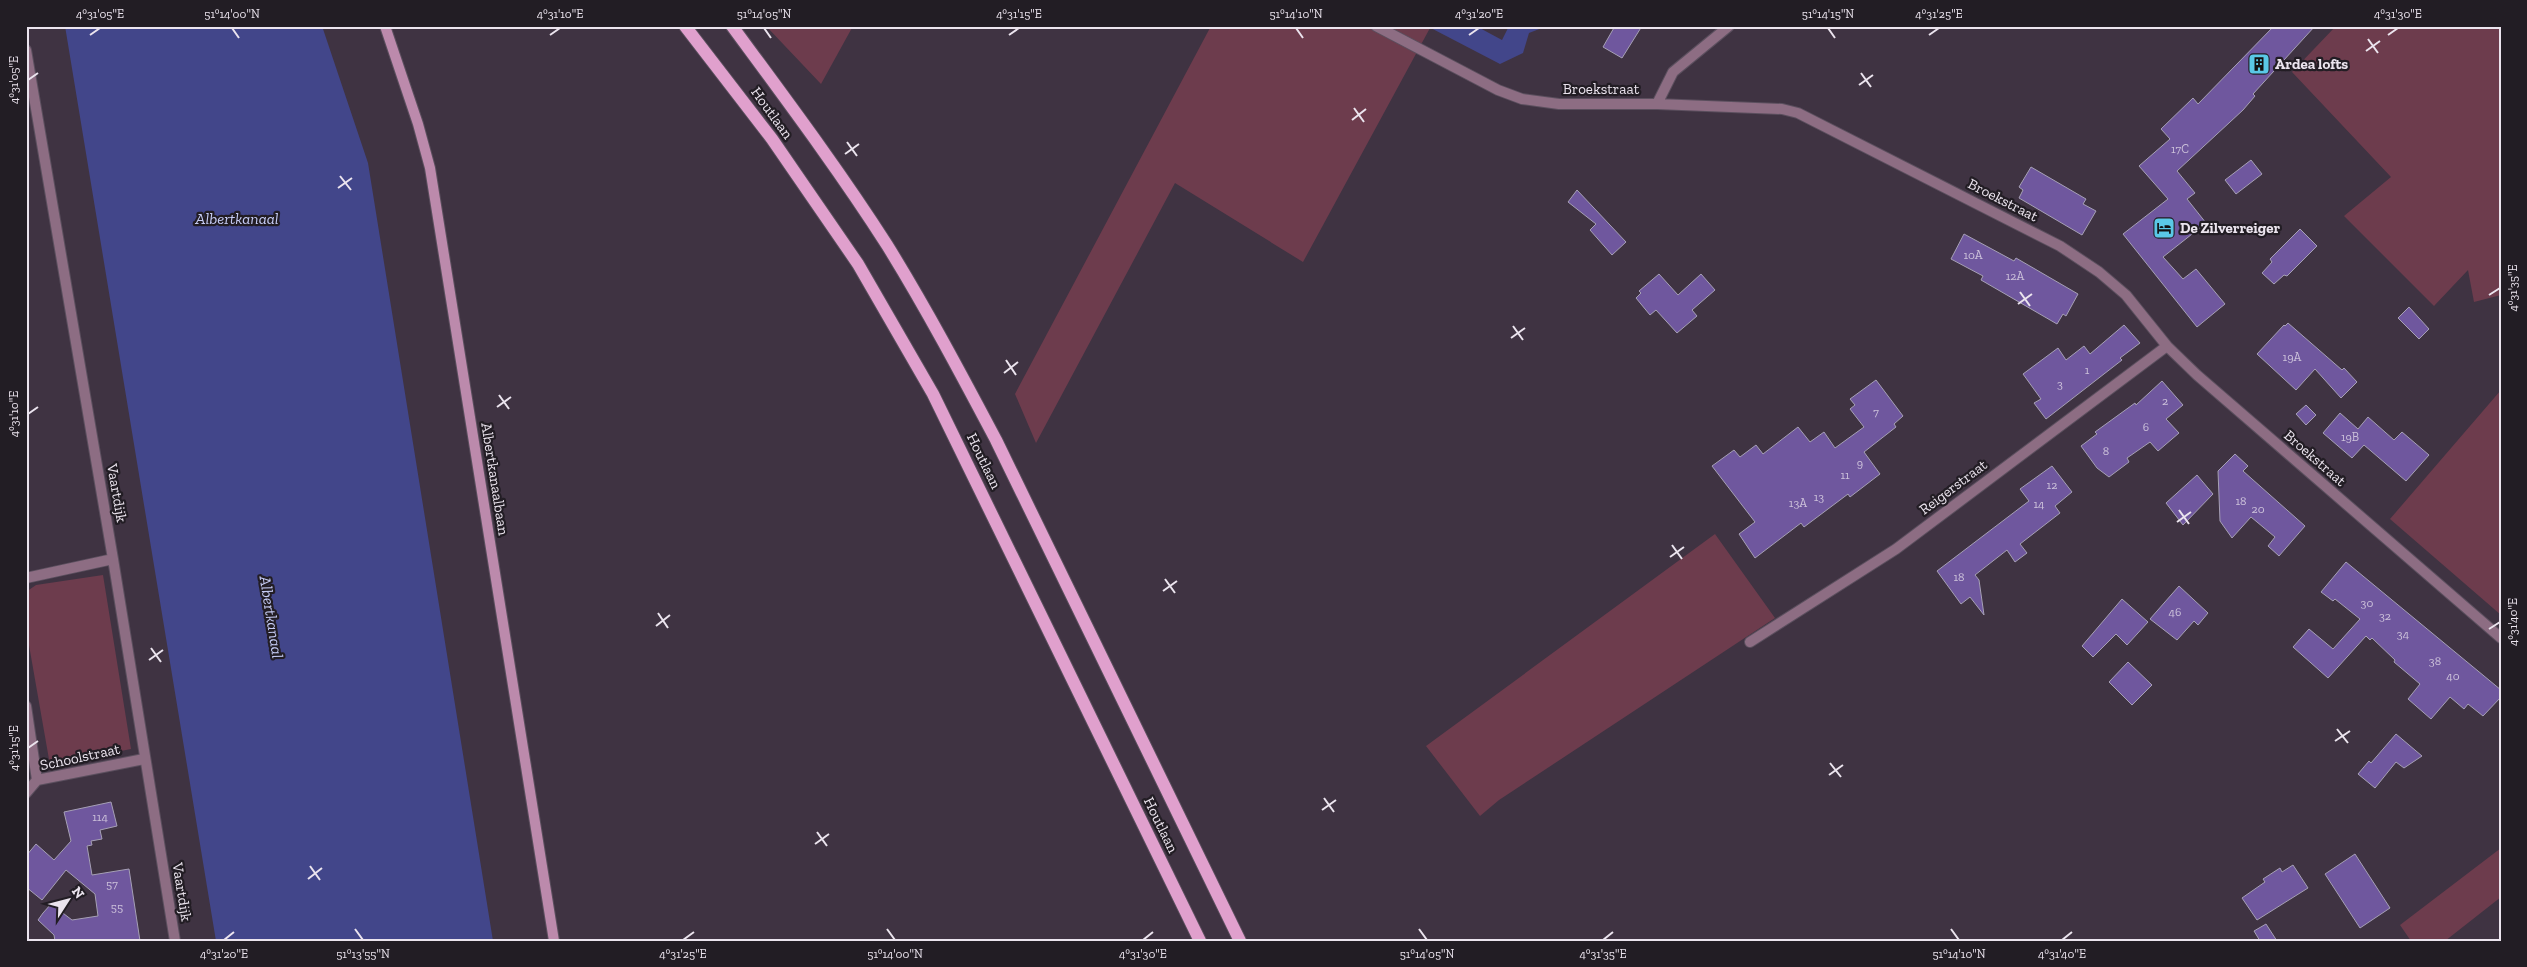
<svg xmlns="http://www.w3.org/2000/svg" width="2527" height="967" viewBox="0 0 2527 967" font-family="'Zilla Slab',serif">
<rect width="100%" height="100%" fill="#3f3342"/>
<path fill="#6d3c4d" d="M766,26H853L821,84Z
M1211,26L1430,28L1303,262L1175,183L1036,443L1015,394Z
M2336,26H2501V295L2474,302L2468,270L2434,306L2344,216L2391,177L2292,72Z
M2501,390V615L2390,519Z
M1715,534L1775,618L1499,800L1480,816L1426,746Z
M103,575L131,749L50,765L26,628V592L36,585Z
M2501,848V897L2445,941H2411L2400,925Z"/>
<path fill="#42468a" d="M65,26H322L368,163L493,941H216Z
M1427,26H1476L1502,40L1509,26H1547L1529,33L1523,53L1500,64Z"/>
<path fill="#6f579e" stroke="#a6a0b5" d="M1615,26H1642L1622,58L1603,47Z
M2274,26H2315L2253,94L2255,96L2243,110L2177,171L2195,193L2187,199L2206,223L2163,257L2183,279L2196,269L2225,304L2197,327L2123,234L2168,199L2139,166L2170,139L2161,129L2193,98L2198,104Z
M2251,160L2262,174L2236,194L2225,180Z
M2031,167L2086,199L2083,204L2096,211L2082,235L2019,198L2023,190L2019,187Z
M1577,190L1626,242L1612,255L1590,230L1596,224L1568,202Z
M2300,229L2317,246L2287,276L2284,275L2274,284L2262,273L2272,262L2270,259Z
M1964,234L2014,261L2016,258L2078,294L2066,316L2063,314L2057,324L1981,280L1983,276L1951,259Z
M1659,274L1678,295L1701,274L1715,290L1692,310L1697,316L1677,333L1656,310L1650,315L1636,298L1641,293L1639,291Z
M2409,307L2429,329L2419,339L2398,318Z
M2288,323L2342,370L2344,368L2357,382L2341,398L2315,369L2296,390L2257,354L2284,325L2285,326Z
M2124,325L2140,343L2120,358L2122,360L2046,419L2034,403L2041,399L2023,374L2058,348L2066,360L2084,346L2090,354Z
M1876,380L1903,416L1894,424L1896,427L1864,452L1880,474L1850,497L1848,494L1804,527L1801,523L1755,558L1739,534L1755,522L1712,466L1734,450L1740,457L1756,445L1763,454L1798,427L1810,442L1824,432L1835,448L1864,427L1850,409L1855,405L1850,399Z
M2162,381L2183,405L2166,419L2179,433L2158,451L2150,442L2127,458L2129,462L2109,477L2097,468L2081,446L2097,434L2095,432L2135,403L2136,405Z
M2306,405L2316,415L2306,425L2296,414Z
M2340,413L2358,429L2368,417L2394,440L2402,432L2429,455L2406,481L2364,445L2352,458L2323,433Z
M2235,454L2248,466L2243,471L2305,526L2279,556L2268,546L2275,537L2251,517L2232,538L2220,521L2218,471Z
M2052,466L2072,492L2055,506L2060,513L2020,544L2027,553L2015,562L2007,550L1975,575L1979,580L1984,615L1970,597L1961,604L1937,571L2029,501L2020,489Z
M2197,475L2213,494L2183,525L2166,503Z
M2346,562L2501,690V697L2483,716L2468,704L2464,709L2450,697L2431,719L2408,699L2420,684L2394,662L2395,660L2372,638L2370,640L2366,636L2328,678L2293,647L2309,629L2333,649L2360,619L2335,599L2333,601L2321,592Z
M2179,586L2208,613L2198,625L2194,621L2177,640L2150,619Z
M2122,599L2148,622L2127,645L2116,634L2093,657L2082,646Z
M2128,662L2152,685L2132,705L2109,682Z
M2396,734L2422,756L2404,768L2396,762L2375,788L2358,774L2369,761L2371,763Z
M111,802L117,826L100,830L102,839L91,841L92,845L87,846L92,875L129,869L140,941H55L54,935L38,920L43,913L51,904L72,920L98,916L95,894L66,870L42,900L26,887V856L36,844L54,860L71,841L64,812Z
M2355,854L2390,908L2360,928L2325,874Z
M2293,865L2308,888L2257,920L2242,898L2265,882L2263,879L2280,868L2282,872Z
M2266,924L2277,941H2260L2254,931Z"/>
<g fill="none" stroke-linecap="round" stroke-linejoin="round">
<g stroke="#5b4f5e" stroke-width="12">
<path id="street" d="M1376,26L1498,90L1522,99L1559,104H1657L1782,109L1798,113L2060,246L2099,272L2126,295L2167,346L2197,375L2501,638
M26,50L113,559L175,941
M1657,104L1673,72L1729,26
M26,578L113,559
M1750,642L1896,549L2167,346
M26,706L37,780
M26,793L37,780L144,759"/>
</g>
<g stroke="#5b4f5e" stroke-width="12">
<path id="secondary" d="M385,26L418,124L430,168L554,941"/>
</g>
<g stroke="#5b4f5e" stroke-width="14">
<path id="primary" d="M685,26L772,139L858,264L933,394L1200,941
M732,26C785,98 839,170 887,245C926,308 961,374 996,440L1240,941"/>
</g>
<use href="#street" stroke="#8d6d83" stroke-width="10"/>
<use href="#secondary" stroke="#bc8aac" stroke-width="10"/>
<use href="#primary" stroke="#e0a0cd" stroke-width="12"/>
</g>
<path fill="none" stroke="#ebe4ee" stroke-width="2" d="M232,28L239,38M764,28L771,38M1296,28L1303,38M1828,28L1835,38M90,35L100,28M550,35L560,28M1009,35L1019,28M1469,35L1479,28M1929,35L1939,28M2388,35L2398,28M2368,39L2378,53M2366,51L2380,41M1861,73L1871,87M28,80L38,73M1859,85L1873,75M1354,108L1364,122M1352,120L1366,109M847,142L857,156M845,154L859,144M340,176L351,190M338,188L352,178M2020,292L2030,306M2489,295L2500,288M2018,304L2032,294M1513,326L1523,340M1511,338L1525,328M1006,360L1016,375M1004,373L1018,362M499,395L509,409M497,407L511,397M28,414L38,407M2179,510L2189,524M2177,522L2191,512M1672,545L1682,559M1670,557L1684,547M1165,579L1175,593M1163,591L1177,581M658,613L668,628M656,626L670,615M2489,629L2500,622M151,648L161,662M149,660L163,650M2337,729L2348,743M2335,741L2350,731M28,748L38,741M1830,763L1841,777M1829,775L1843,765M1324,798L1334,812M1322,810L1336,800M817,832L827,846M815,844L829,834M310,866L320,880M308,879L322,868M355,929L363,940M887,929L895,940M1419,929L1427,940M1951,929L1959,940M224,940L234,932M683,940L694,932M1143,940L1153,932M1603,940L1613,932M2062,940L2072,932"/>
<defs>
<g id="building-square" transform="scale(1.125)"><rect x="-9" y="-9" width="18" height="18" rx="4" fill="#5ac8e6" stroke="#221d24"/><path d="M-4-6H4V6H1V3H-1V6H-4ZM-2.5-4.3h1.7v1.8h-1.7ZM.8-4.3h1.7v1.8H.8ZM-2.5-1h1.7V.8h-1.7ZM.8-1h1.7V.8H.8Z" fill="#111"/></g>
<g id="hotel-square" transform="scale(1.125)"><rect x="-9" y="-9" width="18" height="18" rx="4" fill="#5ac8e6" stroke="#221d24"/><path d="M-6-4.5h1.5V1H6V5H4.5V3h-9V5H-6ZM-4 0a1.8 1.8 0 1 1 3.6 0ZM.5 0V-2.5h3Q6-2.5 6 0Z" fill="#111"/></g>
</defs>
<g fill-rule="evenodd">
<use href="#building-square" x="2259" y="64"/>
<use href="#hotel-square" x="2164" y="228"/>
</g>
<g text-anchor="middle" stroke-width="4.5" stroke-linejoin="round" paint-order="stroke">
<g font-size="12" fill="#ccc1da">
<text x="2180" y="153">17C</text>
<text x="1973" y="259">10A</text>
<text x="2015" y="280">12A</text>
<text x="2292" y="361">19A</text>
<text x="2087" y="374">1</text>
<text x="2060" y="388">3</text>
<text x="2165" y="405">2</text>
<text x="1876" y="416">7</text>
<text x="2146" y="431">6</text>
<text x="2350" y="441">19B</text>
<text x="2106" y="455">8</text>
<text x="1860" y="467">9</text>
<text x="1845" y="479">11</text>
<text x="2052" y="489">12</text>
<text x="1819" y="501">13</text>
<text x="2241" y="505">18</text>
<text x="1798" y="507">13A</text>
<text x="2039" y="508">14</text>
<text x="2258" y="513">20</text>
<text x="1959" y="581">18</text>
<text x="2367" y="607">30</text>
<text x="2175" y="616">46</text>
<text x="2385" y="620">32</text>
<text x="2403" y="638">34</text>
<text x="2435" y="665">38</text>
<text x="2453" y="680">40</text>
<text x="100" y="821">114</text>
<text x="112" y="888">57</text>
<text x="117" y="911">55</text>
</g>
<g font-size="15" font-weight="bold" fill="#ebe4ee" stroke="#221d24" text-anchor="start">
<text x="2275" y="69">Ardea lofts</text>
<text x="2180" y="233">De Zilverreiger</text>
</g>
<g font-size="15" fill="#ebe4ee" stroke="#221d24">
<text x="1601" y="94">Broekstraat</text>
<text transform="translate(772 113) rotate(54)" y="5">Houtlaan</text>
<text transform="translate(2003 200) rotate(27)" y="5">Broekstraat</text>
<text transform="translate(2315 458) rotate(41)" y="5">Broekstraat</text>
<text transform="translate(984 461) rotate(64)" y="5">Houtlaan</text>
<text transform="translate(495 479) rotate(81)" y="5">Albertkanaalbaan</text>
<text transform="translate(1953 487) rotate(-37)" y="5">Reigerstraat</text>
<text transform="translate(117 493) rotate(80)" y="5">Vaartdijk</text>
<text transform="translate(80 757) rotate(-12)" y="5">Schoolstraat</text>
<text transform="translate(1161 825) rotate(64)" y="5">Houtlaan</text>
<text transform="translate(182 892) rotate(81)" y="5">Vaartdijk</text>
</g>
<g font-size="16" font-style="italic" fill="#c6ccf5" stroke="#221d24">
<text x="237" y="224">Albertkanaal</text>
<text transform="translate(272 617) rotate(81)" y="6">Albertkanaal</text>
</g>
</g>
<rect width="2527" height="967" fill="none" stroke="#221d24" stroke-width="55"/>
<g transform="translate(68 900) rotate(54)" stroke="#221d24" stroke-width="4" paint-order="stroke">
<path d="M0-4L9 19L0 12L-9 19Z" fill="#ebe4ee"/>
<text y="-8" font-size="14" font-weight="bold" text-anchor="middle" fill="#ebe4ee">N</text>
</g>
<rect x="28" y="28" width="2472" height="912" fill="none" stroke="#ebe4ee" stroke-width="2"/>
<g font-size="12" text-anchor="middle" fill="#ebe4ee">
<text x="100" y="18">4°31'05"E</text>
<text x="232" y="18">51°14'00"N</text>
<text x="560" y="18">4°31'10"E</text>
<text x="764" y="18">51°14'05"N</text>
<text x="1019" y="18">4°31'15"E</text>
<text x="1296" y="18">51°14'10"N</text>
<text x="1479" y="18">4°31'20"E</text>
<text x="1828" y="18">51°14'15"N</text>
<text x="1939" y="18">4°31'25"E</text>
<text x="2398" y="18">4°31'30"E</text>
<text transform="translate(14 80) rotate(-90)" y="4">4°31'05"E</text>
<text transform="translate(2513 288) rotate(-90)" y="4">4°31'35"E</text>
<text transform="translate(14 414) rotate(-90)" y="4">4°31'10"E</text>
<text transform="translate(2513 622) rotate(-90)" y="4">4°31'40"E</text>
<text transform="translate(14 748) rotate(-90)" y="4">4°31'15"E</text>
<text x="224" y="958">4°31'20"E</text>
<text x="363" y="958">51°13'55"N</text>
<text x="683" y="958">4°31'25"E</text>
<text x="895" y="958">51°14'00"N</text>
<text x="1143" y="958">4°31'30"E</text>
<text x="1427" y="958">51°14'05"N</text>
<text x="1603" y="958">4°31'35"E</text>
<text x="1959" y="958">51°14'10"N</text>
<text x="2062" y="958">4°31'40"E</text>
</g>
</svg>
